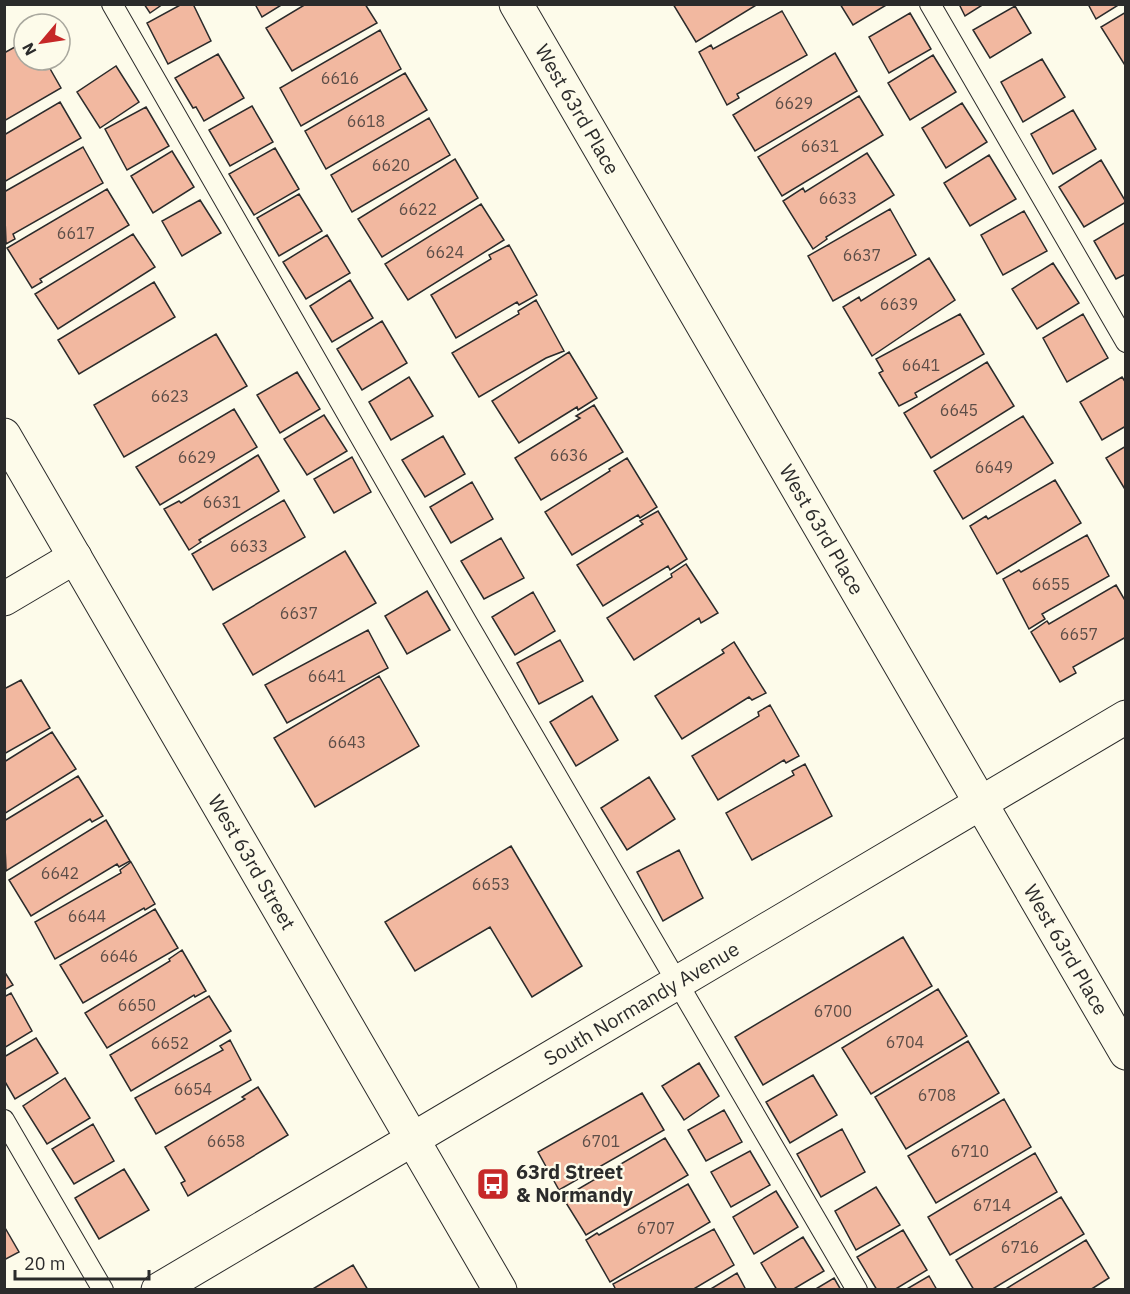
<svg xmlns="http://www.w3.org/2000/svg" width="1130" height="1294" viewBox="0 0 1130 1294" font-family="'IBM Plex Sans',sans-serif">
<rect width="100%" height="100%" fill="#fdfbea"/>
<path fill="#f2b8a0" stroke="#2b2b2b" stroke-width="1.5" d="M144,4H163L150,13Z
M182,4H193L211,41L168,64L147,23Z
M255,4H283L262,17Z
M306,4H365L377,23L292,71L266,28Z
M673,4H758L696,42Z
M840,4H888L853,25Z
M959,4H984L965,16Z
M1088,4H1120L1096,19Z
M1015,6L1031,33L990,58L973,30Z
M782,11L807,55L737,94L739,98L727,105L699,52L711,45L713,49Z
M1126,12V67L1101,27Z
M910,13L931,49L889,73L869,37Z
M380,30L401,69L301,126L280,88Z
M24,42V60H45L61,88L4,121V53Z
M835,53L857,91L755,151L733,115Z
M218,54L244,98L204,121L196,107L193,108L175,78Z
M933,55L956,92L910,120L888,83Z
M1042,59L1065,97L1023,122L1001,82Z
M116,66L139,102L100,128L77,92Z
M405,73L427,110L326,169L305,131Z
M859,96L883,135L782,196L758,157Z
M60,102L81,138L4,182V135Z
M962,103L987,142L946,168L922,128Z
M252,106L273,142L230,166L209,130Z
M146,107L169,146L127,170L105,129Z
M1073,110L1096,149L1053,174L1031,134Z
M429,118L450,155L352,212L331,175Z
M83,147L103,183L13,234L15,239L6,244L4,192Z
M275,148L299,189L254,215L229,174Z
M172,151L194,187L153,213L131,176Z
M867,153L894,195L826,237L827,239L813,249L783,201L803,188L805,192Z
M989,155L1016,199L970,226L944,183Z
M455,159L478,198L382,257L358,219Z
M1101,160L1126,202L1084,227L1059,187Z
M107,189L129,225L40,279L42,282L32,288L7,248Z
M299,194L322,231L279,256L257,218Z
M200,200L221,233L182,256L162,221Z
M481,204L504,240L408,300L385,264Z
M890,209L916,255L833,301L808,256Z
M1024,211L1047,251L1003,275L981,235Z
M1126,222V274L1116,279L1094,241Z
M133,234L155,267L58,329L35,294Z
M327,235L350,273L306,299L283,262Z
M509,245L537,295L519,305L517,302L456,338L431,295L491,259L489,255Z
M929,258L955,300L872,356L843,307L859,297L861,301Z
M1053,263L1079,303L1037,329L1012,289Z
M350,280L373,318L332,342L310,306Z
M154,282L175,317L79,374L58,340Z
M536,300L564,351L546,358L479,397L452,353L519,314L518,311Z
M960,314L984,354L915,393L917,397L899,406L879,373L883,371L876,359Z
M1083,314L1108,358L1067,382L1043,338Z
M382,321L407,363L362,390L337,349Z
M216,334L247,386L124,457L94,405Z
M569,352L597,398L578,410L577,407L519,443L492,401Z
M987,362L1014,406L931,458L904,413Z
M297,372L320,409L280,433L257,395Z
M409,377L433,416L391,440L369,402Z
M1122,377L1126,383V426L1102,440L1080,402Z
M594,405L623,452L541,500L515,458L580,418L576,416Z
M234,409L257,447L160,505L136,467Z
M324,415L347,451L307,475L284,439Z
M1023,416L1053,463L963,519L934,471Z
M443,436L465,474L425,497L402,460Z
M1126,446V491L1106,458Z
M258,455L279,491L199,540L201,542L189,550L164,509L179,501L181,503Z
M352,457L371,492L334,513L314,479Z
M627,458L657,507L640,518L638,515L572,555L545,512L610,471L609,469Z
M1055,480L1081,523L997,574L970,526L986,516L988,519Z
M472,482L493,519L451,543L430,507Z
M284,500L305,537L213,590L192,554Z
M658,511L687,559L670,570L668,566L603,606L577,565L643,524L640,521Z
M1087,535L1109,576L1042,614L1045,619L1029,629L1003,579L1019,570L1021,572Z
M501,538L524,578L484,599L461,561Z
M345,551L376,603L253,675L223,624Z
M686,564L718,613L701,623L699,618L634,660L607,618L672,577L671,574Z
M1116,585L1126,602V637L1073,667L1076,673L1060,682L1031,632L1047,621L1049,624Z
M427,591L450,630L407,654L385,616Z
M533,592L555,631L515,655L492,617Z
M368,630L388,668L287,723L265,685Z
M560,640L583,681L539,704L517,663Z
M734,642L766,693L752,700L749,697L682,739L655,696L724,653L722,650Z
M379,676L419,746L315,807L274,738Z
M21,680L50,728L4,754V689Z
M592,696L618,740L576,766L550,722Z
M770,705L799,756L786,763L784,760L718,800L692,756L759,716L758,712Z
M52,732L76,769L4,814V762Z
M805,764L832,816L752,860L726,813L794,775L792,771Z
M78,776L103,816L92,822L90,819L6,871L4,821Z
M649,777L675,819L627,850L601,808Z
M106,820L130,861L119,867L117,864L31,916L9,880Z
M511,846L582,966L532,997L490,927L415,971L385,922Z
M679,850L703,898L663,921L637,872Z
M131,862L155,904L145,910L144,908L55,959L35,922L121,873L120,870Z
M155,909L178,948L83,1003L60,965Z
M903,937L932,986L763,1085L735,1037Z
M182,950L206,991L195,997L194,995L107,1048L85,1013L170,961L169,959Z
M4,971L13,985L4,990Z
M938,989L967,1036L871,1094L842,1048Z
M11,993L32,1031L4,1048V997Z
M209,996L231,1031L131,1091L110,1055Z
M36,1038L58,1073L15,1099L4,1080V1057Z
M230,1040L251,1080L156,1134L135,1098L223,1050L220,1046Z
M968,1041L999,1093L906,1149L875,1097Z
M699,1063L719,1096L684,1120L662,1086Z
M813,1075L837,1115L790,1143L766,1102Z
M65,1078L90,1118L47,1144L23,1106Z
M258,1087L288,1135L188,1196L181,1183L185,1181L165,1147L245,1099L242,1097Z
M642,1093L664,1130L559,1190L538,1152Z
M1004,1099L1031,1147L936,1203L908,1156Z
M724,1110L742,1142L706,1161L688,1130Z
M93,1124L114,1161L74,1184L52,1149Z
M842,1129L865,1172L821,1197L797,1154Z
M665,1138L688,1175L586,1235L563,1198Z
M750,1151L770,1185L731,1207L711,1172Z
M1035,1153L1057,1192L950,1255L928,1217Z
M124,1169L149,1210L99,1239L75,1198Z
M688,1184L710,1222L610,1282L586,1240L597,1233L599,1235Z
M876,1187L900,1225L856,1250L835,1211Z
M776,1191L798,1227L754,1254L733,1217Z
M1061,1197L1084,1234L991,1290H974L956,1260Z
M4,1226L19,1252L4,1260Z
M714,1229L734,1265L692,1290H616L613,1284Z
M903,1230L927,1270L894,1290H877L857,1257Z
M803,1237L824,1271L792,1290H777L761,1263Z
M1086,1240L1109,1278L1090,1290H1004Z
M353,1265L368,1290H311Z
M737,1273L746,1290H709Z
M929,1276L937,1290H905Z
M834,1278L841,1290H814Z"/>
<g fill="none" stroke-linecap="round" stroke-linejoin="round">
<g stroke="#2b2b2b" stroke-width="22">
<path id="service" d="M112,4L466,621L857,1290
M930,4L1126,342
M4,1120L103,1290"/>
</g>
<g stroke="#2b2b2b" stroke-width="35">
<g id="minor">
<path id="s1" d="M516,4L1126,1053"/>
<path d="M4,599L75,557"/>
<path id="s2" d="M158,1290L1126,717"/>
</g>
</g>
<g stroke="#2b2b2b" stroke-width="35">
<g id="secondary">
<path id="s3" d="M4,435L500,1290"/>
</g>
</g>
<use href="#service" stroke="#fdfbea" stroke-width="20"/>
<use href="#minor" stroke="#fdfbea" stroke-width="33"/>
<use href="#secondary" stroke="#fdfbea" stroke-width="33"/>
</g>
<defs>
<g id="bus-square" transform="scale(1.725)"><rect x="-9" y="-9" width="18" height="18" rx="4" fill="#c62828" stroke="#fdfbea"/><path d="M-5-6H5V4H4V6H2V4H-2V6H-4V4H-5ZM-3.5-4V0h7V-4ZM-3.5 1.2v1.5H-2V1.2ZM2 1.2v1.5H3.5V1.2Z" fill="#fff"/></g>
</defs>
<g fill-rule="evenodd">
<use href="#bus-square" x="493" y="1184"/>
</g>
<g text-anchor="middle" stroke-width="4.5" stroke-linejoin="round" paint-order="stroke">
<g font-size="16" fill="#5d4e48">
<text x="340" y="84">6616</text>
<text x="794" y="109">6629</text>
<text x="366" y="127">6618</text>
<text x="820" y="152">6631</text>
<text x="391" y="171">6620</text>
<text x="838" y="204">6633</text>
<text x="418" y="215">6622</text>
<text x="76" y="239">6617</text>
<text x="445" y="258">6624</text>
<text x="862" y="261">6637</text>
<text x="899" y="310">6639</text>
<text x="921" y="371">6641</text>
<text x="170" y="402">6623</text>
<text x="959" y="416">6645</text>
<text x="569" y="461">6636</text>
<text x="197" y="463">6629</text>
<text x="994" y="473">6649</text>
<text x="222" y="508">6631</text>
<text x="249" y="552">6633</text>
<text x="1051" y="590">6655</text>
<text x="299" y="619">6637</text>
<text x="1079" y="640">6657</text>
<text x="327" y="682">6641</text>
<text x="347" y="748">6643</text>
<text x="60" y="879">6642</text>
<text x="491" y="890">6653</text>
<text x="87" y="922">6644</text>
<text x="119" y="962">6646</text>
<text x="137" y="1011">6650</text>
<text x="833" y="1017">6700</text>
<text x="905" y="1048">6704</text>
<text x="170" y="1049">6652</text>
<text x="193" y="1095">6654</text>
<text x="937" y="1101">6708</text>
<text x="226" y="1147">6658</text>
<text x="601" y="1147">6701</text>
<text x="970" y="1157">6710</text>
<text x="992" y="1211">6714</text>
<text x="656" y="1234">6707</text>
<text x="1020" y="1253">6716</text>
</g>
<g font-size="20" fill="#2b2b2b" stroke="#fdfbea">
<text dy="7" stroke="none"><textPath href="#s1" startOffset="122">West 63rd Place</textPath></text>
<text dy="7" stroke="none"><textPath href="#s1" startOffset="608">West 63rd Place</textPath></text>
<text dy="7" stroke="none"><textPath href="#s3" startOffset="494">West 63rd Street</textPath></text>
<text dy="7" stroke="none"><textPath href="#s1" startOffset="1094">West 63rd Place</textPath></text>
<text dy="7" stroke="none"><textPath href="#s2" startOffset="562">South Normandy Avenue</textPath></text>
</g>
<g font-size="20" font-weight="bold" fill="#2b2b2b" stroke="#fdfbea" text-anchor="start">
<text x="516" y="1179">63rd Street<tspan x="516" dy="23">&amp; Normandy</tspan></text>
</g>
</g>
<rect width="1130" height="1294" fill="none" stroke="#2b2b2b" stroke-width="12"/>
<g transform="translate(42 42) rotate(241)"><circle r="28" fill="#fdfbea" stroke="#a9a89e" stroke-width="1.5"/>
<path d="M0-4.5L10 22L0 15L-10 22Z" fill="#c62828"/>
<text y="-9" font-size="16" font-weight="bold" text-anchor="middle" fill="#2b2b2b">N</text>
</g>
<path d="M15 1270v9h134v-9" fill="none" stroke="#2b2b2b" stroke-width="3"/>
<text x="24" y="1270" font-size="18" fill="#2b2b2b" stroke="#fdfbea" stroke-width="4.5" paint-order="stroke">20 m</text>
</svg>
